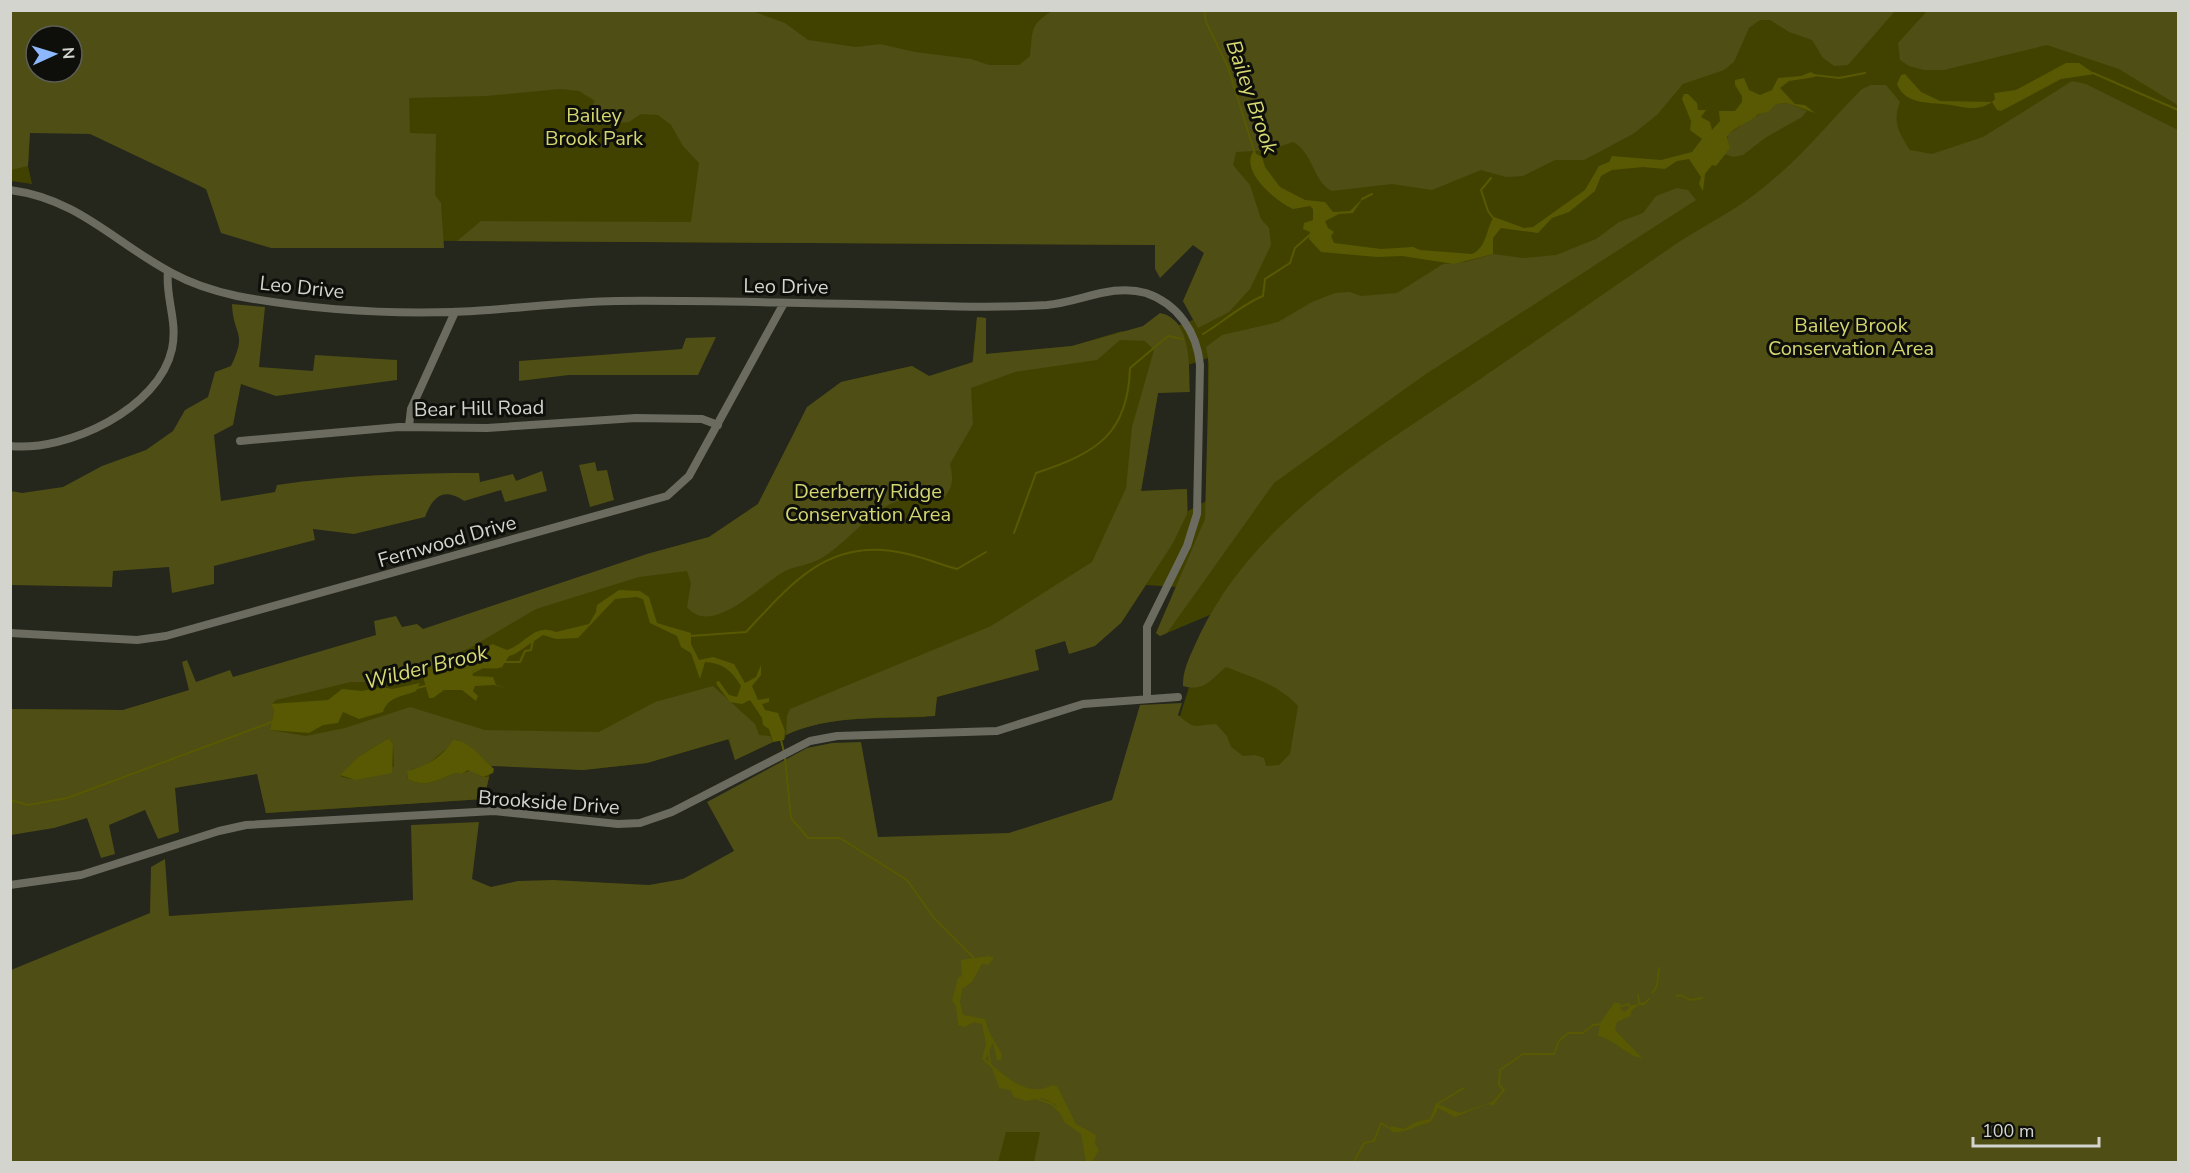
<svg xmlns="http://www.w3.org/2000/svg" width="2189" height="1173" viewBox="0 0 2189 1173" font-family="'Nunito Sans',sans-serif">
<rect width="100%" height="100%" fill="#25261c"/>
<path fill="#424200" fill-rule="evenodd" d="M11,11H2178V678L1279,620L1412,1162H149L518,881C563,880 645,895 685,878C702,871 718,860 734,851L727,921L1157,789L1212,614L1160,636L1156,633L1176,587L1146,585L1121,623L923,685L926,717C879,719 828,715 786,735L784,740L773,742L735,760L728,739L647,763L583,770L492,765L484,799L266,813L249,731L11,709L123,710L402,628L411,652L647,554L709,537L758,504L789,443L841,382L912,366L944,385L970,387L977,317L986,318V354L1072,346L1122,331L1131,340H1139L1193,320L1183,301L1204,253L1193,245L281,240L92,113L31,105L28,166L32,184L11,181ZM36,36H72V72H36ZM1208,358V500L1188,511L1187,489L1141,491L1158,393L1185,391V366Z"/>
<path fill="#4e4e15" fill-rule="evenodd" d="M11,10L752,11L785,23L808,40L856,47L880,44L915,52L971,59L989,65H1019L1030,56C1033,31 1029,25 1052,11H1895L1848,65L1834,66L1823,58L1812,40L1789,32L1770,20H1760L1749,28L1734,62L1724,70L1683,84L1657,115L1633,134L1584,160H1555L1523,176L1506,177L1481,170L1432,190L1392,184L1332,191C1312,181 1314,153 1293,142L1269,150L1236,152L1233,165L1250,185L1261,219L1269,228L1271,245L1250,289L1229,312L1198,328L1183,301L1204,253L1193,245L1160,278L1155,269V245L457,241L481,221L691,222L699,163L683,146L671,125L658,115L641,114L629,122L581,126L595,101L579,91L560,89L486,96L409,98L410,133L436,134L435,195L441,203L444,248H271L221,233L206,189L90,134L30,133L28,166L11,170ZM36,36H72V72H36Z
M1928,10L2178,11V108L2176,104L2119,69L2047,45L1944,70H1924L1909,66L1900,60L1898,43Z
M2072,81L2086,84L2178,130V1162H1034L1040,1132H1006L998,1162H11V970L150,913L151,867L165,859L169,916L413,900L411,825L479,822L472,879L491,887L518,881L553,880L649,885L683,879L734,851L707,802L807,748L832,743L861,742L878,837L1009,833L1112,800L1140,705L1182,703L1178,715C1197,731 1193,725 1216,724L1227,736L1231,747L1243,756L1255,755L1264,758L1266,766L1279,765L1290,754L1298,706C1279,685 1252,677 1226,667C1211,679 1205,692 1183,686C1182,669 1193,650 1200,634C1256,519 1371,453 1473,384C1542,337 1610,289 1679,242C1707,224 1739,208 1764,187C1801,158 1829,122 1862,89L1871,85H1886L1900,102C1892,122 1899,133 1910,150L1932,154L1983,137Z
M1787,103L1807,111L1802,117L1765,138L1743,155L1734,157L1724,154L1728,151V134L1775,104Z
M1677,188L1688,190L1696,200L1423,376L1274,483L1167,633L1160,636L1156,633L1205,519L1209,364L1206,347L1222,335L1278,322L1312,302L1335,293L1350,292L1361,296L1397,293L1443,264L1465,262L1493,254L1523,258L1556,255L1596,239L1619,222L1643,213L1656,196Z
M232,304L265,307L259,367L313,371L315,355L397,360V380L276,396L241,384L233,425L214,435L221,501L275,492L277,485C345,475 410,473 479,473L480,482L513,474L516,481L542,471L547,491L505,502L501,490L464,501C444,487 433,496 425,517L354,534L313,529L315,540L214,566V584L172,593L169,567L113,571L112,587L11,585V491L22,493L63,487L102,466L146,450L173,431L185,410L208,397L215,372L231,366C248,331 233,336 232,304Z
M1160,313C1192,319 1189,367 1190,392L1158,393L1141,491L1187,489V514L1173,543L1121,623L1095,646L1069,654L1065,641L1035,650L1039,670L937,697L935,716C886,719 831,714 786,735L787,716L790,709L991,626L1092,562L1126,488L1132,427L1154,350L1145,341L1120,340L1097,360L1015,372L971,388L973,424L950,464C954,481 953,488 941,501C882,484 862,534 820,559C809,565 796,566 785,571C761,584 712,638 687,607L691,583L687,571L639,577L536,609L470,648L381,682H351L276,700L271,705L274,711L270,730L306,736L345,728L410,707L485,730L599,732L655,702L713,686L755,724L759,735L770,736L773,742L735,760L729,739L647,763L583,770L491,766L475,751L457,740L423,768L412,769L407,775L408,779C425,789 440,779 455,773L462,774L471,770L482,777H489L484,799L266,813L257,774L175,788L179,832L158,839L145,810L109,825L115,854L101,858L87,818L54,828L11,835L10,709L123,710L189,690L182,662L187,660L196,682L230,670L233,677L376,635L374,621L396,616L402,627L417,624L423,629L647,554L709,537L758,504L807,407L841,382L912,366L929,376L973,362L977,317L986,318V354L1072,346L1143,326ZM389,738L393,744L394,766C376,775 359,784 340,776L358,757Z
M716,337L698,375H569L519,381V361L682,349L686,338Z
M595,462L597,471L607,470L614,500L590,507L579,465Z"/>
<path fill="#595903" d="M2066,63H2079L2095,74L2061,79L2001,111L1997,110L1992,102C1979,111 1965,108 1951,105C1933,102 1905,106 1897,84L1901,75L1905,74L1921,92L1940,101L1992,102L1995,99L1994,93L2016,90Z
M1811,72L1816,75L1815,77L1789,81L1780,88L1795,104L1805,105L1815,113L1787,103L1776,104L1768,112L1758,114C1750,124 1733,126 1727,137L1730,148L1716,166L1712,165L1705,174L1703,191L1699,184L1701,177L1689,159L1677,161L1665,169L1643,167L1612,170L1601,176L1595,191L1569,212L1552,218L1538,233L1501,228L1493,238V254L1454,264L1402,256L1377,257L1321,252L1309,239L1310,232L1303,229L1304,223L1313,220V209L1310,206L1293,209C1277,202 1240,172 1253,152L1262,157L1265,167L1280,187L1305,200L1325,202L1333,212L1350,211L1363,198L1353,213L1339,214L1325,221L1328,228L1334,232L1331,236L1334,243L1381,249L1413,247L1420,250L1472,254C1487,248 1486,228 1494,217L1524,228L1533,227L1585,190L1599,166L1609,162L1612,156L1661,160L1692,152L1702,139L1690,130L1691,121L1682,99L1684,94H1688L1697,103L1698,110H1706L1701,117L1710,122L1712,130L1720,121L1719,111H1735L1742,102V96L1735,85V80L1744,78L1749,90L1760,95L1772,90L1778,78L1801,76Z
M619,590L640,591L649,597L657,623L691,633V644L699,660L713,657L734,664L745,683L756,677L761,665V675L752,686L758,700L769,698V702L762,704L765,710L778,713L785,731L784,740L773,742L769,729L763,725L762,718L750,700L742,704L730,702L717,685L716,682L719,681L729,695L737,697L741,686C732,671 723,663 705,662L700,679L691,653L681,647L677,636L650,623L643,599L636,597L615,599L578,638L556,639L543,635L515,654L509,656L502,667C492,671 482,665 472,671L473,676L493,677L496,685L509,689L494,685L475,686L473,691L478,696L476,701L462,690H444L433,698H429L424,680L423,666L440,659L452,667L471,659L492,644L507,650C526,644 534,623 556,632L589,624L596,612L597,605Z
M420,683L416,691C403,697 388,696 383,712L359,719L343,712L338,723L323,725L309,733L270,730L274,711L271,704L328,700L342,689L362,691L381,687L392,689Z
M389,738L393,744L392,773L356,780L340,775L358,757Z
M453,740C469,740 483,759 494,769L493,773L483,777L468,770L462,774L455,773C440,779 425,789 408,779L407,771C426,766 442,758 453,740Z
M988,956L994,958L988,965L982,964L972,982L962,989L960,1002L963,1015L985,1019L989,1032L1002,1054L1001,1060H997L993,1043L985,1059C1004,1075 1027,1099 1052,1085L1057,1086L1076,1124L1096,1135L1095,1144L1099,1150L1092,1162H1086L1081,1134L1065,1123L1055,1104L1042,1098L1026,1101L1014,1097L1010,1090L999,1088L992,1068L982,1059L986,1044L982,1024L974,1022L965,1027L958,1025L956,1006L952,1001L958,978L962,976L961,960Z
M1614,1003H1620L1621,1010L1624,1012L1632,1005L1641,1004L1632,1010L1630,1016L1617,1022L1615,1030L1642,1058C1626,1056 1615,1039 1598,1036L1600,1023Z
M1504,1090L1493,1106L1488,1104L1455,1117L1438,1108L1429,1123C1417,1124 1402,1136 1391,1131V1126L1404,1129L1416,1122L1430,1119L1436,1103L1459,1113L1493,1102Z"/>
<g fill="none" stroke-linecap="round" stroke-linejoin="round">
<path stroke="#595903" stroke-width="2" d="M1204,10L1206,22L1228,67L1255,154
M2093,73L2178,110
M1814,75L1839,78L1865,73
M1491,178L1481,190L1488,211L1494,219
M1362,199L1372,194
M1203,334C1223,322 1241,305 1263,296L1265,279L1290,263L1295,248L1312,233
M1014,533L1036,473C1096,453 1128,435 1130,368L1168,336L1183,339
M690,636L746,632C785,591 819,546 882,550C906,551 933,562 957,569L986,552
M504,662H520L525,651L531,650L533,640
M469,674L483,667
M417,688L429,685
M781,740L784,752
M785,758L791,818L808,838H840L907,880L934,918L973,957L971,962
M10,800L28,805L67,798L272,722
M1652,993L1657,986L1659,968
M1638,995L1639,1003
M1677,996L1681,995L1690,1000L1702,998
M1639,1004H1644L1649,999
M1619,1007L1629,1004L1630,1008
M988,1048L990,1063
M1035,1098L1052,1104L1059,1111
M1437,1104L1464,1088
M1492,1104L1504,1090L1499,1085L1500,1070L1523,1054H1554L1559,1041L1568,1033H1583L1593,1025L1601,1024
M1430,1121L1436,1111
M1354,1162L1364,1143L1374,1141L1381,1123L1391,1129"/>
<path stroke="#6b6b60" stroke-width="8" d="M10,190C79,199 115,243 172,273C192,284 214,291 237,296C307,309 381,314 452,312C507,310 561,302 616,301C696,300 777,303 857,304C920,305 984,309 1047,305C1081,302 1112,283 1146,293C1178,304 1197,332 1200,365L1197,514L1187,546L1147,627V698
M409,426L411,409L455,312
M240,441L399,427L487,428L636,418L702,419L718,425
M10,446C67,452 159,409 172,349C178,320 165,298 168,271
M10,633L137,640L166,636L667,496L689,476L784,303
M10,885L81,875L219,831L246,825L494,811L618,824L640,823L672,812L810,741L837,736L997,731L1083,704L1178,697"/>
</g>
<g text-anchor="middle" stroke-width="6" stroke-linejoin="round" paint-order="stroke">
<g font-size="20" fill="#d4d66f" stroke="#0e0f0a">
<text x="594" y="122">Bailey<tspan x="594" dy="23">Brook Park</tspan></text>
<text x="1851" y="332">Bailey Brook<tspan x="1851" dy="23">Conservation Area</tspan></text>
<text x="868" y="498">Deerberry Ridge<tspan x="868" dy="23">Conservation Area</tspan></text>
</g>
<g font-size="20" fill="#d3d4cd" stroke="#0e0f0a">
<text transform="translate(786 286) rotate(1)" y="7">Leo Drive</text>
<text transform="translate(302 287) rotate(6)" y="7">Leo Drive</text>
<text transform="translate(479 408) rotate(-1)" y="7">Bear Hill Road</text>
<text transform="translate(447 541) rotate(-16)" y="7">Fernwood Drive</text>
<text transform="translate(549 802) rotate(4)" y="7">Brookside Drive</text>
</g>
<g font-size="21" font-style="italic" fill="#d8da73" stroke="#0e0f0a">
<text transform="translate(1252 97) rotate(71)" y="7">Bailey Brook</text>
<text transform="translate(426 667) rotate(-14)" y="7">Wilder Brook</text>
</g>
</g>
<rect width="2189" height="1173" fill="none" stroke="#d3d4cd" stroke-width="24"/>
<g transform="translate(54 54) rotate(86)"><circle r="28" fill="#0e0f0a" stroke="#5d5e58" stroke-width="1.5"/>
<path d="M0-4.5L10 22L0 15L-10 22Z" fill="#8eb8fd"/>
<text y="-9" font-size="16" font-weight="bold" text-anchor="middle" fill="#d3d4cd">N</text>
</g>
<path d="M1973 1137v9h126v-9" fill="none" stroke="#d3d4cd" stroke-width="3"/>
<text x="1982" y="1137" font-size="18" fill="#d3d4cd" stroke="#0e0f0a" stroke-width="4.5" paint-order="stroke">100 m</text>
</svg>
